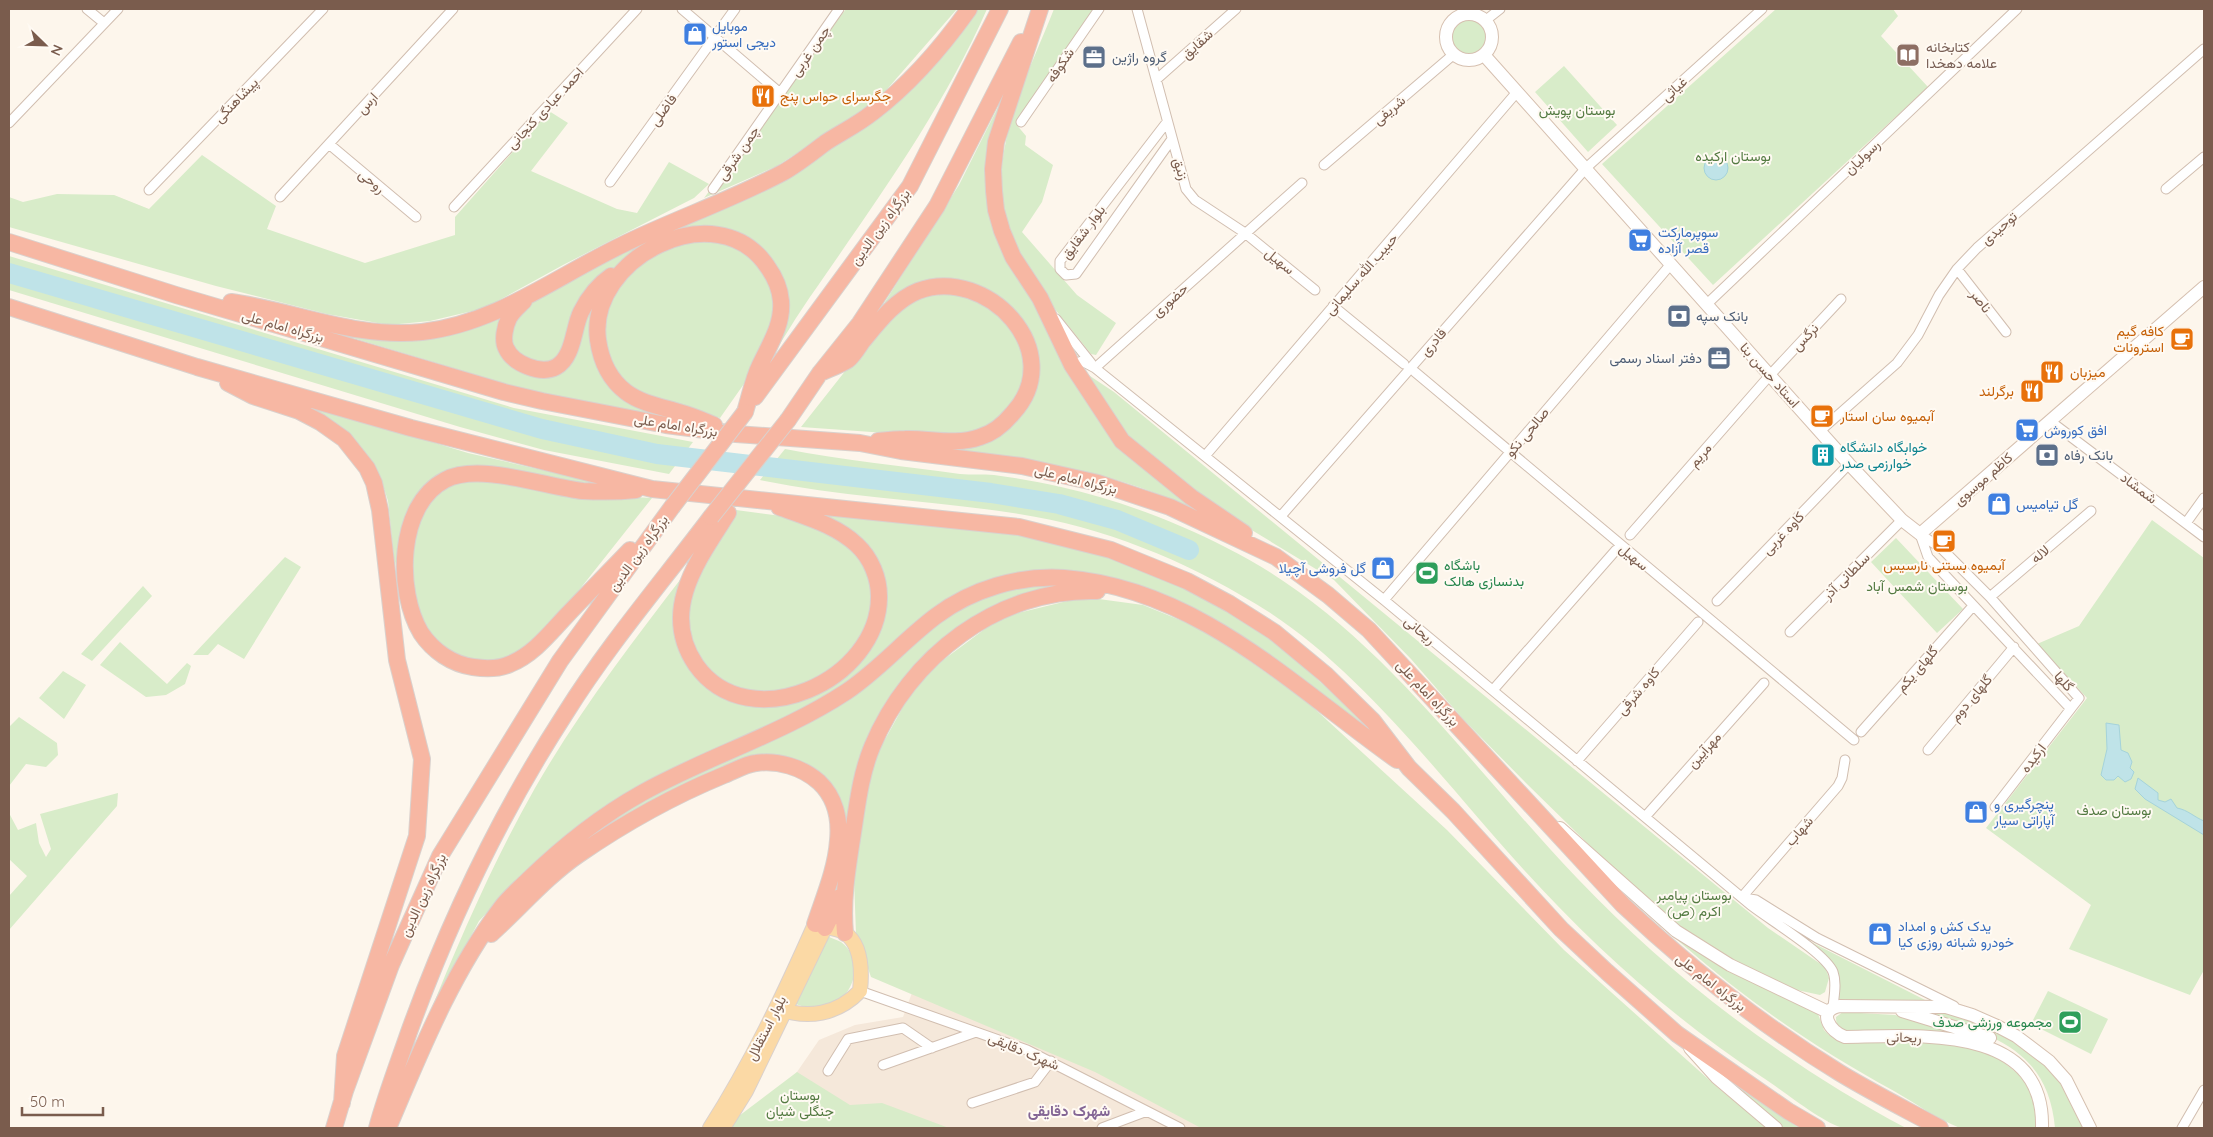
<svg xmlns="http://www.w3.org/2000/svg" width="2213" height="1137" viewBox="0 0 2213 1137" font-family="Quicksand,Vazirmatn,sans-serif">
<rect width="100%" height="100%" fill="#fdf6ec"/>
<path fill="#f5e8da" d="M913,990L1451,1128H767L777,1101L819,1040L855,1025L903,1017Z"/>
<path fill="#d8ecc9" d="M846,9H957L875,103L777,166L704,198Z
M977,9H987C943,109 879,197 817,287C797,315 780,344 762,373L775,345L772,265L695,228L606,284L601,368L668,416L599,405L520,388L276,315L382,340L558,285L853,135Z
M1054,9H1094L1016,124L1026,136L1025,145L1053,165L1042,202L1022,232L1077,295L1116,323L1096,355L1091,354C1067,323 1031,283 1015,249C978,166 1024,85 1054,9Z
M1776,9H1893L1898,16L1881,36L1928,87L1713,285L1602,164Z
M1451 37a18 18 0 1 1 36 0a18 18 0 1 1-36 0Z
M1564,66L1617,125L1588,152L1535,92Z
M1009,85L994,121L988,150L1003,251L1017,278L1035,304L1093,411L1227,524C1192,508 1157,492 1120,481C1049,460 975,452 901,443L965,445L1029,401L1037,381L1038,366L991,295L916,287L845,357L883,305L959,185Z
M549,111L568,123L531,171L617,209L637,213L669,162L709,184L694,198L563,265L485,308L430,321L389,325L327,314L216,286L9,227V197L23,202L57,194L114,195L149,209L202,155L276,206L267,229L365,263L455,235V217Z
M693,239L738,245L770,280L776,315L746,381L720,418L660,403L626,387L603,351L610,294L645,259Z
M9,256L514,408L693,442L669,474L544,450L460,427L9,290Z
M961,293L997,311L1024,346L1026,382L1000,421L964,436H928L801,427L876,332L918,297Z
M1078,368L1114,392L1768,928L1825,967L1829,978L1825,992L1820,995L1797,990L1714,951L1692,937L1626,881L1528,785L1463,719L1411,659L1334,580L1250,529L1140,452Z
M236,382L468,453L617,487L459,470L403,524L395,567L388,501L383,485L367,456Z
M785,449C843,460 902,466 960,474C971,475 983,474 994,475C1016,478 1039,482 1061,487C1118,500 1175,521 1227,548C1373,621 1466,762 1577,878C1672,978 1784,1063 1906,1128C1886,1128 1863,1132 1844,1128C1825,1125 1781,1089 1762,1077C1674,1019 1595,948 1524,870C1444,782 1358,665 1256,604C1184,560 1103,527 1019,514C933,500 845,498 760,480Z
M486,479L577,494L652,498L572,599L527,648L502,662L458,658L433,640L415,602L411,575V540L429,500L455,483Z
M736,510L789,517L831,532L859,554L873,587L871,624L847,660L810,683L766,695L727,685L706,669L689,641L688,595Z
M804,511C883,520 963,524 1041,540C1114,555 1198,587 1259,631C1307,665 1349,710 1390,751L1161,596L1005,578L846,686L728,749L522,875L479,921L443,988L409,1064C447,970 485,876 535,788C578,713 631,644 683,576L681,651L757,706L854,668L871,647L879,631L875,561Z
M2152,520L2204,558V970L2190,995L2069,949L2091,905L1986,828L2087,698L2037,644L2079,626Z
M1896,538L1963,609L1937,633L1871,562Z
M285,557L301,567L244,659L218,644L208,655H193Z
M1084,584L1007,604L893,701L849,845L830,918L837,868L823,775C805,761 791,758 768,757L553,862L639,802L764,743L952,611L1005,587Z
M143,586L152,596L92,661L81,654Z
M1084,597L1143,605L1207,631L1305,700L1447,830L1564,950L1716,1086L1767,1128H1201L1095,1072L871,977L856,934L853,852L872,763L919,678L1001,617Z
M120,642L167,684L187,663L191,666L185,684L166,695L146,697L100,665Z
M63,671L86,685L64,719L39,698Z
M19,717L57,743L58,755L46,767L26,764L9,786V727Z
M118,793L117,806L9,930V896L27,876L9,859V813L18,830L36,823L39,843L46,857L51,849L40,814Z
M1597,865L1653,918L1818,1014L1824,1030L1829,1035L1846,1042H1947L1992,1053L2022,1077L2030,1087L2039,1128C2024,1128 1971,1132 1960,1128C1937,1119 1915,1103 1894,1091C1779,1029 1690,957 1597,865Z
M827,936C831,938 837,940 841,942C867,961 853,1001 824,1008C815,1011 802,1006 793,1003Z
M1807,940L1933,1004L1839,999C1840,970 1829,957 1807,940Z
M2048,991L2108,1019L2091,1054L2031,1024Z
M1920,1010L1947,1012L1985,1025L2020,1044L2057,1075L2085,1128H2055C2048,1045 1985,1034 1920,1010Z
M1843,1012L1895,1015L1972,1037L1845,1032C1838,1028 1836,1025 1836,1017Z
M797,1072L850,1105L882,1103L949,1128H723Z
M1718,1073L1799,1128H1784Z"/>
<path fill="#bfe3e8" stroke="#a5d3da" d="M1704 168a12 12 0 1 1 24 0a12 12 0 1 1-24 0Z
M2106,723L2119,725L2121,750L2128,753L2132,762L2130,768L2134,772L2131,779L2125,782L2118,776L2114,780H2106L2101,775L2107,749Z
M2138,778L2158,793V800L2165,802L2171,799L2177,808C2188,810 2194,817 2204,821V835L2145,799L2135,789Z"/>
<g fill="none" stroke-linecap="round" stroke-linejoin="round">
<path stroke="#bfe3e8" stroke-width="20" d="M9,273L542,429L657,454L991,493L1059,504L1117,520L1189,550"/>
<g stroke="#d1beb0" stroke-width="11">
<path id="street" d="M87,9L104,23
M682,9L780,93
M1137,9L1186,189L1195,200L1245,233L1315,290
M1486,20L1500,9
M1157,79L1236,9
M1021,122L1099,9
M1167,122L1060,261V269L1066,275L1076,274L1172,139
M9,123L118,9
M329,144L416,217
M1324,165L1454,54
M610,182L735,9
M713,189L839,9
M2166,189L2204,157
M149,190L323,9
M280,197L453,9
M454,207L637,9
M1957,269L2006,332
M1707,304L2017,9
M1333,306L1404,364
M1056,319L1091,363
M1072,365L1082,361L1095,368L1384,600L1752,906C1770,920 1825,953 1833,972C1837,983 1834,996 1833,1007
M1095,368L1302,183
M1415,372L1854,740
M2050,421L2204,537
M1820,431L1897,363L1918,335L1939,295L1957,269L1977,248L2204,49
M1205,456L1517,92
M1281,516L1586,168L1762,9
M2186,523L2204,498
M1920,534L1942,549L1990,597L2079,698L1995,807
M1920,534L1928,557L2070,708
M1630,535L1770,375L1841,299
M1990,597L2091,511
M1384,600L1671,264
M1717,601L1849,464
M1790,632L1902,520
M1493,690L1616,550
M1861,732L1973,606
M1928,750L2014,647
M1577,761L1698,622
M1645,817L1764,683
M1742,897L1838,786L1842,778L1845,760
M1744,898L1756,900L1817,938L1954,1006
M860,991L1027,1050L1180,1128
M883,1065L976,1032
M828,1071L848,1039L903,1028L932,1048
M972,1103L1035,1082L1051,1061
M1102,1128L1147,1111
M2182,1128L2204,1090"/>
</g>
<g stroke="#d6c0b0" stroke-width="14">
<path id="secondary" d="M1446 37a23 23 0 1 1 46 0a23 23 0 1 1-46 0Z
M1484,55L1849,464L1902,520L1920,534L2204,287
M1560,828L1676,931L1730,965L1828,1012
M1902,1011L1990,1038
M1690,1048L1717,1078L1776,1128
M2042,1128C2045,1023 1917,1036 1845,1037C1830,1032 1816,1010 1840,1006L1946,1007L1972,1015L1997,1026L2016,1036L2049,1061L2066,1080L2090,1128"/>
</g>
<g stroke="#dad1cd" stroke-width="16">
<path id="primary" d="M710,1128C751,1064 784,994 815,924C824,928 837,927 845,933C862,945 862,972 860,991C838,1014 808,1020 777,1008
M723,1128L746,1091L825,928"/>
</g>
<g stroke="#dad1cd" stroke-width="18">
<path id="highway" d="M1040,9L996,142L993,169L994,191L996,210L1002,231L1013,257L1040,298L1072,365L1122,441L1191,497L1244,533
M9,242L176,295L504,392L542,401L666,425L736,434L860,443L901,451L1022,466L1098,483L1170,507L1276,557L1328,595L1369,630L1623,905C1690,968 1761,1025 1840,1073C1873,1093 1907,1110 1940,1128
M524,301C519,306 512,312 509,318C505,326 502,340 506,348C513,364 541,375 556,367C574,357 573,328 581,312C588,298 598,285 611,276
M231,302C296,311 356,339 422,332C496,324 557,276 622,245C675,219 732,200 784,172C798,164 812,153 825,143C840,133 857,125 872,113C909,85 942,47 969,9
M9,307L197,367L411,428L652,489L1019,527L1111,550L1187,581L1230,604L1274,632L1326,675L1373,721L1409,768L1453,811L1561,929L1607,972L1677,1034L1788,1111L1817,1128
M820,373C829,369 840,365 848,360C853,356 858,348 862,342C877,324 895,300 918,291C987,265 1069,352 1013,413C1004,424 994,433 980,437C955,446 930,438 905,439C896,439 887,440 878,441
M228,383L253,396L299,411L320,422L344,439L367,468L374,483L380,510L397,660L422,759L417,836L345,1056L342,1103
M755,397L910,186L1000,9
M788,420L820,373L860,323L937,206L1021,42
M714,425C704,421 693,416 682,413C663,407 642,404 626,392C609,379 601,361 598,340C587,258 717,192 767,266C775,277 780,288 781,301C783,324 770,344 760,365C753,379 750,396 745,412
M728,513C698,560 659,611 696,665C749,740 880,680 879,596C879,578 871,558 857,545C836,525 806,517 779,507
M630,550C609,572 588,593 567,615C550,633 534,654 510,664C499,669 486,669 473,667C452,664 433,651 421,633C396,591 397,505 445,480C479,462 546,487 583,491C601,492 618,492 636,490
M825,928L841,896
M845,933C842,901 847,871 852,839C857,808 860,776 872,747C909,657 998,588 1097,591
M491,934C520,908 546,877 578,855C623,824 673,796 724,775C734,771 746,764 756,763C778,760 802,767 819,782C835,797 840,819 838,840C836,869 824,897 815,924
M334,1128L345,1091L391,965L440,856L560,661L672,507
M377,1128C386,1095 398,1064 409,1032C449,921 501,813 565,714C608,645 662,582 711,517
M388,1128C420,1053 451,974 501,908C508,898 519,889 528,880C563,846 599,817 642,793C708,756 782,734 846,692C879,670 904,640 936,616C972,589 1019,575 1064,578C1197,588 1294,687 1397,760"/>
</g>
<use href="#street" stroke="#fff" stroke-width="9"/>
<use href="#secondary" stroke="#fff" stroke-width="12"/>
<use href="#primary" stroke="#fbd9a5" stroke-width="14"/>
<use href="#highway" stroke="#f7b7a3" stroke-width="16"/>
<g stroke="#dad1cd" stroke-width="18" stroke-linecap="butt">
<path id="highway-bridge" d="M672,507L745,412
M711,517L788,420"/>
</g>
<use href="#highway-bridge" stroke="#f7b7a3" stroke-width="16"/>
</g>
<defs>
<g id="shop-square" transform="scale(1.25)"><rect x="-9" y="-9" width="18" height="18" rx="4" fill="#3f7fe0" stroke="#fffaf3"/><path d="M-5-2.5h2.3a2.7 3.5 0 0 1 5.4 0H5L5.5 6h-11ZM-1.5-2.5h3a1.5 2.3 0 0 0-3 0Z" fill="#fff"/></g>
<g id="library-square" transform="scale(1.25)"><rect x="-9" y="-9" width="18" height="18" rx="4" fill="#8d6e63" stroke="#fffaf3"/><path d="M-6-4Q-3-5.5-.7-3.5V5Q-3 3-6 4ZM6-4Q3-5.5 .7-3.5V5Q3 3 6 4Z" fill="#fff"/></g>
<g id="office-square" transform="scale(1.25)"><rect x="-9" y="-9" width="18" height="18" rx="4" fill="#5c6f8a" stroke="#fffaf3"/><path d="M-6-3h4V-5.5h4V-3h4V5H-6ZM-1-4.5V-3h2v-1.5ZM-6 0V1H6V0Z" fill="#fff"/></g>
<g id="restaurant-square" transform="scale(1.25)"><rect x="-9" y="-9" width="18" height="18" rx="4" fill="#e8710a" stroke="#fffaf3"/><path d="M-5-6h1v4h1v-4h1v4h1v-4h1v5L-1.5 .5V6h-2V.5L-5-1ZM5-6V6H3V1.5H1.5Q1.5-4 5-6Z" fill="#fff"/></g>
<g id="supermarket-square" transform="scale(1.25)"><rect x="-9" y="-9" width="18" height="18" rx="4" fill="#3f7fe0" stroke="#fffaf3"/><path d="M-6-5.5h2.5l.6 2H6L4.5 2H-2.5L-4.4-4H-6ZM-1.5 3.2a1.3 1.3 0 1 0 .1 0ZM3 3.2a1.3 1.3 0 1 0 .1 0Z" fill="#fff"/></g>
<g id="bank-square" transform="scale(1.25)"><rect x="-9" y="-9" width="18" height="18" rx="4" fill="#5c6f8a" stroke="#fffaf3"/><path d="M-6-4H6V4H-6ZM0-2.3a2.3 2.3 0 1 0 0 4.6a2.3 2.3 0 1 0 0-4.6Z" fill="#fff"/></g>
<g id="cafe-square" transform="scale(1.25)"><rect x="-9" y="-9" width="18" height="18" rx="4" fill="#e8710a" stroke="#fffaf3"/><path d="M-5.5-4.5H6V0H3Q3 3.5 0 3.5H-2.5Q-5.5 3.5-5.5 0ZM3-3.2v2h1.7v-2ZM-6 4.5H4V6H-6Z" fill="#fff"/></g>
<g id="building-square" transform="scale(1.25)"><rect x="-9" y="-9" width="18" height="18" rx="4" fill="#0f9aa8" stroke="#fffaf3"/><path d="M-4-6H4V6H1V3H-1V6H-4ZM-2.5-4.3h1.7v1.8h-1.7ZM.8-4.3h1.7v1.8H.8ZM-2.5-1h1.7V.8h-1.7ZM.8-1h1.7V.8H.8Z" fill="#fff"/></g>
<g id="stadium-square" transform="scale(1.25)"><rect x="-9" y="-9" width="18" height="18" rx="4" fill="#2e9e5b" stroke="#fffaf3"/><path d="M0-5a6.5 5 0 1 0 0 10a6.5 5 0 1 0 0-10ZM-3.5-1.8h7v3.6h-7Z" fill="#fff"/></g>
</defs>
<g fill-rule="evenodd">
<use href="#shop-square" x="695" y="34"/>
<use href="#library-square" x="1908" y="55"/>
<use href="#office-square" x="1094" y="57"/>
<use href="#restaurant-square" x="763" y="96"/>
<use href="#supermarket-square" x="1640" y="240"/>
<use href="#bank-square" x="1679" y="316"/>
<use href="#cafe-square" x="2182" y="339"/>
<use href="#office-square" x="1719" y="358"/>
<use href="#restaurant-square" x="2052" y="372"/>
<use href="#restaurant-square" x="2032" y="391"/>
<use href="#cafe-square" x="1822" y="416"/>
<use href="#supermarket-square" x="2027" y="430"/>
<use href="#building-square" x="1823" y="455"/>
<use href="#bank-square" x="2047" y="455"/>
<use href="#shop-square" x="1999" y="504"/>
<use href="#cafe-square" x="1944" y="541"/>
<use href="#shop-square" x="1383" y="568"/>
<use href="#stadium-square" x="1427" y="573"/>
<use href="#shop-square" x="1976" y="812"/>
<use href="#shop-square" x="1880" y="934"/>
<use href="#stadium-square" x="2070" y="1022"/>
</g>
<g text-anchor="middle" stroke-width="4" stroke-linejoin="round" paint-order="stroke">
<g font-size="14" fill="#366cbe" stroke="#fffaf3" text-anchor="start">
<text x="712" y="31">موبایل<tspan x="712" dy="16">دیجی استور</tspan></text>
<text x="1658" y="237">سوپرمارکت<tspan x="1658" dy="16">قصر آزاده</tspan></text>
<text x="2044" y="435">افق کوروش</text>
<text x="2016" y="509">گل تیامیس</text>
<text x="1366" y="573" text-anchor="end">گل فروشی آچیلا</text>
<text x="1994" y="809">پنچرگیری و<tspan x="1994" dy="16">آپاراتی سیار</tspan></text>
<text x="1898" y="931">یدک کش و امداد<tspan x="1898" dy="16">خودرو شبانه روزی کیا</tspan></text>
</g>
<g font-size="14" fill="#7a5c4d" stroke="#fffaf3">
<text transform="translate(1197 44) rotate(-42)" y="5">شقایق</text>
<text transform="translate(810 51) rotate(-55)" y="5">چمن غربی</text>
<text transform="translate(1060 65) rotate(-56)" y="5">شکوفه</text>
<text transform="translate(1674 89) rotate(-42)" y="5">غیاثی</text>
<text transform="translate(236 100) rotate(-46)" y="5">پیشاهنگی</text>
<text transform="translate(367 103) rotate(-47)" y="5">ارس</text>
<text transform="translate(545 108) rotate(-47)" y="5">احمد عبادی کنجانی</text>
<text transform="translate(663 110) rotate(-54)" y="5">فاضلی</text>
<text transform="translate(1389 110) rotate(-40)" y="5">شریفی</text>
<text transform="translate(738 153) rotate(-55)" y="5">چمن شرقی</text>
<text transform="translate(1862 157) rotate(-44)" y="5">رسولیان</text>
<text transform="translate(1181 169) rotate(74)" y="5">زنبق</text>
<text transform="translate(372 181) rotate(40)" y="5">روحی</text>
<text transform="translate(880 227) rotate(-54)" y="5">بزرگراه زین الدین</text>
<text transform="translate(1999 228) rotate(-41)" y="5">توحیدی</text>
<text transform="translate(1083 232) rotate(-53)" y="5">بلوار شقایق</text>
<text transform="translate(1280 261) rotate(39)" y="5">سهیل</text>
<text transform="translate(1361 274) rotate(-49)" y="5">حبیب الله سلیمانی</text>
<text transform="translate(1170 300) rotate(-42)" y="5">حضوری</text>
<text transform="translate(1981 301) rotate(52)" y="5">ناصر</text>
<text transform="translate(283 326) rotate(16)" y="5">بزرگراه امام علی</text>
<text transform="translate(1805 337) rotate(-47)" y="5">نرگس</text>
<text transform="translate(1433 342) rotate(-49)" y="5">قادری</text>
<text transform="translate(1770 375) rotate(48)" y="5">استاد حسن بنا</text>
<text transform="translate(676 425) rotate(9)" y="5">بزرگراه امام علی</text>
<text transform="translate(1527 432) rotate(-50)" y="5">صالحی نکو</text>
<text transform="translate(1700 455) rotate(-49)" y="5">مریم</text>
<text transform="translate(1076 479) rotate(14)" y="5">بزرگراه امام علی</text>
<text transform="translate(1983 479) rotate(-41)" y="5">کاظم موسوی</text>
<text transform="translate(2139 488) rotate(37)" y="5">شمشاد</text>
<text transform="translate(1783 533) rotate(-46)" y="5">کاوه غربی</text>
<text transform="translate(638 553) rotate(-54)" y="5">بزرگراه زین الدین</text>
<text transform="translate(2040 554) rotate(-40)" y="5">لاله</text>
<text transform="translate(1634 557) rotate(40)" y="5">سهیل</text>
<text transform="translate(1846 576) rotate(-45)" y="5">سلطانی آذر</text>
<text transform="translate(1420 630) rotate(40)" y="5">ریحانی</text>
<text transform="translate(1917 669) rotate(-49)" y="5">گلهای یکم</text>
<text transform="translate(2064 681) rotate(48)" y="5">گلها</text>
<text transform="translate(1638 691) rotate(-49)" y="5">کاوه شرقی</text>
<text transform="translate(1428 693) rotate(47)" y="5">بزرگراه امام علی</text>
<text transform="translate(1971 698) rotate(-50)" y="5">گلهای دوم</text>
<text transform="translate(1704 750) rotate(-48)" y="5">مهرآیین</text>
<text transform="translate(2033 758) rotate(-53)" y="5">ارکیده</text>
<text transform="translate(1799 831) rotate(-49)" y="5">شهاب</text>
<text transform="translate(423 895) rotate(-65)" y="5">بزرگراه زین الدین</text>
<text transform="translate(1711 982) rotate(38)" y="5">بزرگراه امام علی</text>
<text transform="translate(766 1028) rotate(-63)" y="5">بلوار استقلال</text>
<text transform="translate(1904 1037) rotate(1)" y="5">ریحانی</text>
<text transform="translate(1024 1051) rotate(23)" y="5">شهرک دقایقی</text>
</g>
<g font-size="14" fill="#785e54" stroke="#fffaf3" text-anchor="start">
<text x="1926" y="52">کتابخانه<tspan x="1926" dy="16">علامه دهخدا</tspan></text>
</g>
<g font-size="14" fill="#4e5e75" stroke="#fffaf3" text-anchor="start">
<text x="1112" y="62">گروه راژین</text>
<text x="1696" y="321">بانک سپه</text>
<text x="1702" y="363" text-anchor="end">دفتر اسناد رسمی</text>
<text x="2064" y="460">بانک رفاه</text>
</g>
<g font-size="14" fill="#c56008" stroke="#fffaf3" text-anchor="start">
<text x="780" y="101">جگرسرای حواس پنج</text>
<text x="2164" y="336" text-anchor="end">کافه گیم<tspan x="2164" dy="16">استرونات</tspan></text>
<text x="2070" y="377">میزبان</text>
<text x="2014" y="396" text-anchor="end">برگرلند</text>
<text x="1840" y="421">آبمیوه سان استار</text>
<text x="1944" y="570" text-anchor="middle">آبمیوه بستنی نارسیس</text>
</g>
<g font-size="14" fill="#537a41" stroke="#fffaf3">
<text x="1577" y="115">بوستان پویش</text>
<text x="1733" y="161">بوستان ارکیده</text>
<text x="1917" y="591">بوستان شمس آباد</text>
<text x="2114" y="815">بوستان صدف</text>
<text x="1694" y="900">بوستان پیامبر<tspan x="1694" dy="16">اکرم (ص)</tspan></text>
<text x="800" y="1100">بوستان<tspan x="800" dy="16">جنگلی شیان</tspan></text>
</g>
<g font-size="14" fill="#0d838f" stroke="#fffaf3" text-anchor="start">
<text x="1840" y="452">خوابگاه دانشگاه<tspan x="1840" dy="16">خوارزمی صدر</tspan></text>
</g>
<g font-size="14" fill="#27864d" stroke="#fffaf3" text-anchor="start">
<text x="1444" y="570">باشگاه<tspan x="1444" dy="16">بدنسازی هالک</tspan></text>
<text x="2052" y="1027" text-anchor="end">مجموعه ورزشی صدف</text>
</g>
<g font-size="15" font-weight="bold" fill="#846695" stroke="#fffaf3">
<text x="1069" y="1116">شهرک دقایقی</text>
</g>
</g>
<rect width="2213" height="1137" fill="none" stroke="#7a5c4d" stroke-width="20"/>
<g transform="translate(45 45) rotate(113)" stroke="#fffaf3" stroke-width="4" paint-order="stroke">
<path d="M0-4L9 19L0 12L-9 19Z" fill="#7a5c4d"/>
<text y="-8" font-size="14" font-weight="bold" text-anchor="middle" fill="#7a5c4d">N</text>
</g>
<path d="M22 1107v8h81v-8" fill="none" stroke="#7a5c4d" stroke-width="2.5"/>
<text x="30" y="1107" font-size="15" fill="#7a5c4d" stroke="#fffaf3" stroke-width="4" paint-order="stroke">50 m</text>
</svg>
